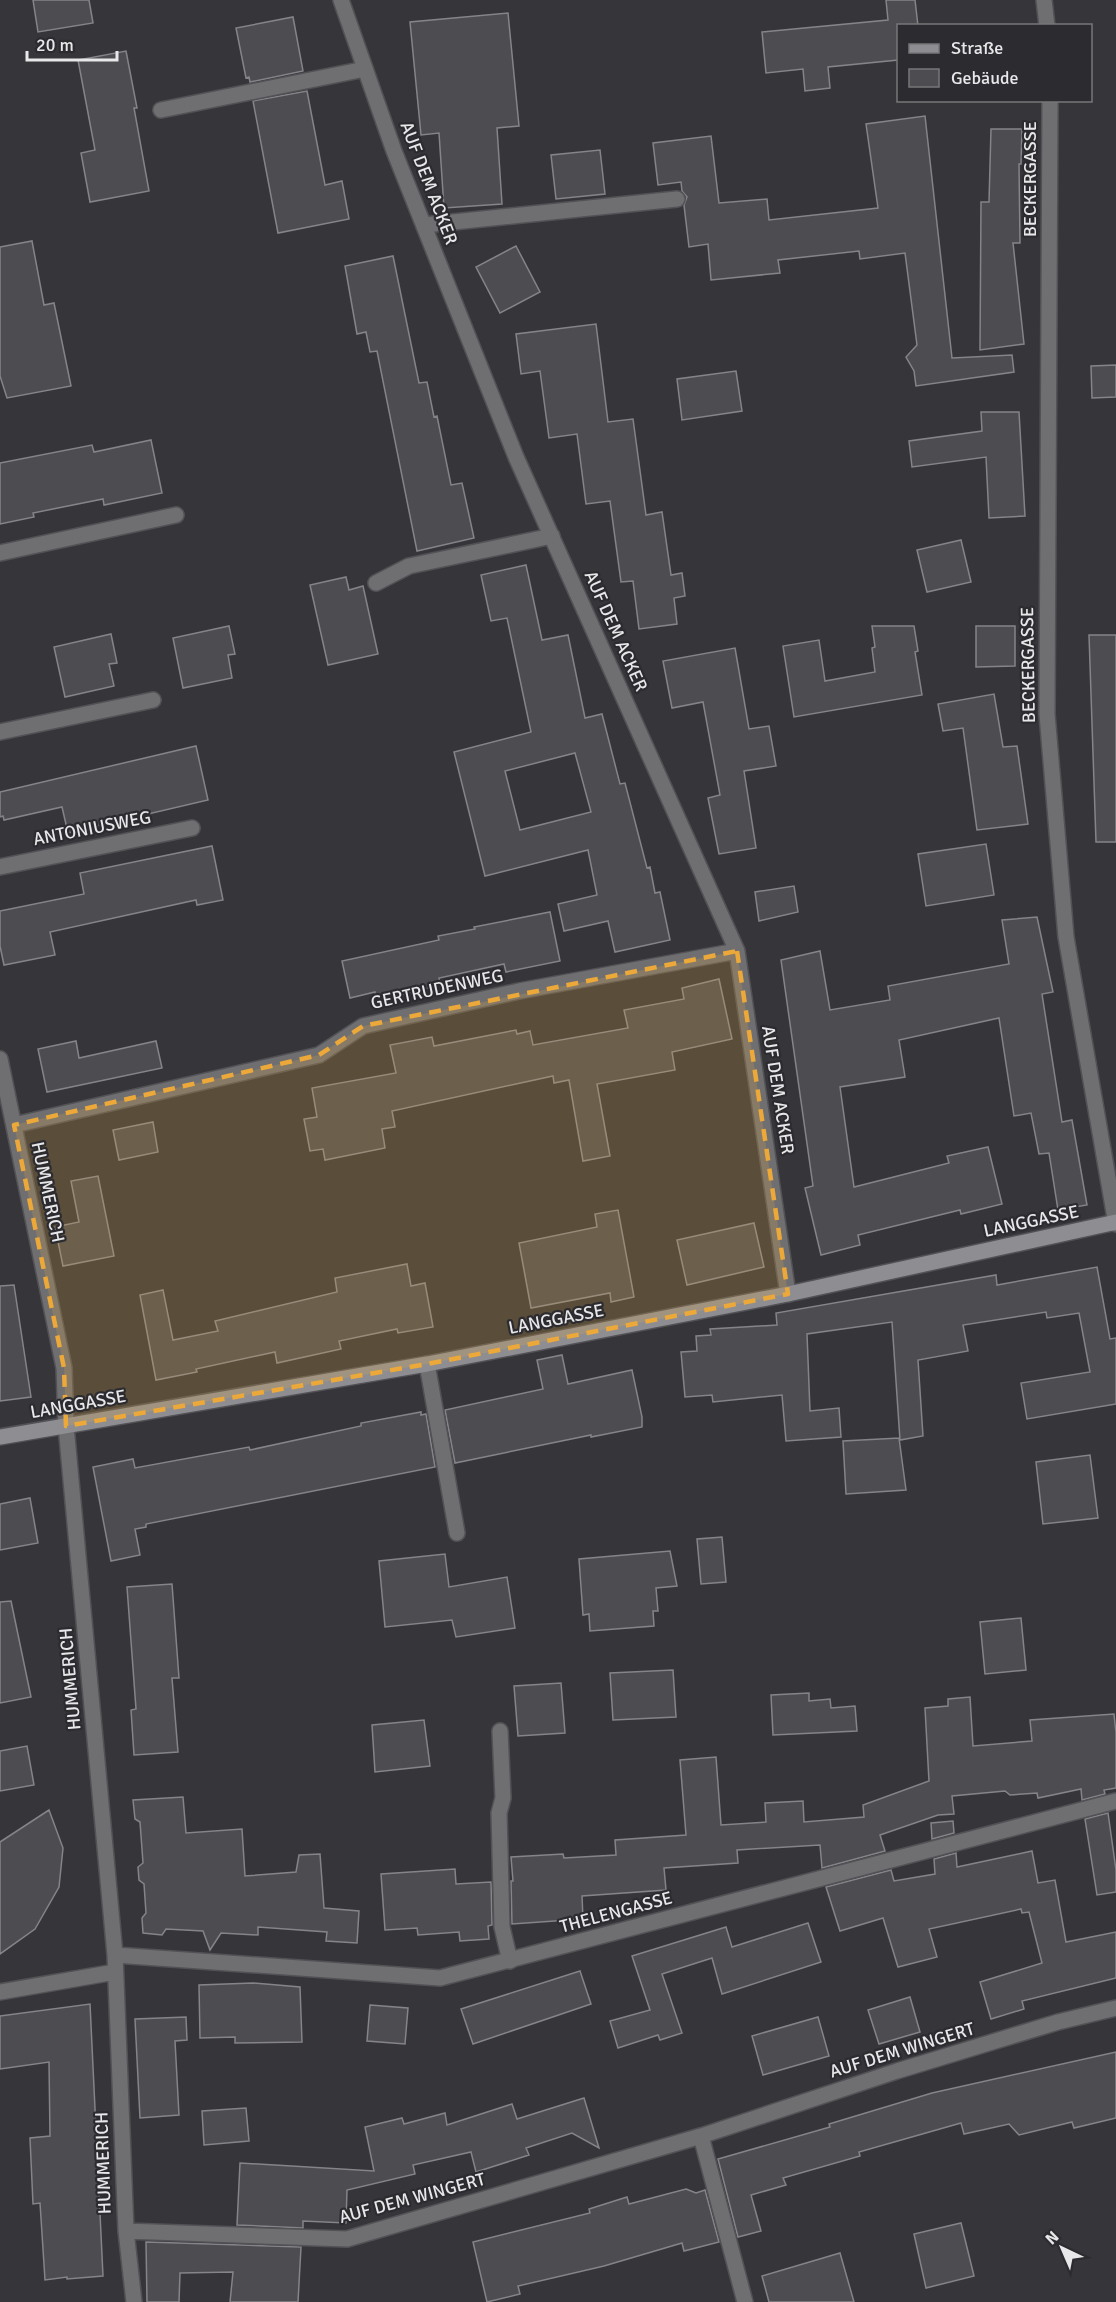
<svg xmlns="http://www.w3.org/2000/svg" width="1116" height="2302" viewBox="0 0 1116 2302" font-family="Signika,sans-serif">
<rect width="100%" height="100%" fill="#36363a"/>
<path fill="#4d4d51" stroke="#848489" stroke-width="1.5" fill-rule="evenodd" d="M33,0H89L93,23L38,32Z
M886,0H915L918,26H898V60L828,67L830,88L805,91L803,69L766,73L762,32L888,20Z
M508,13L519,126L497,128L502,204L444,208L439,133L421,135L410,22Z
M293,17L303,71L250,82L249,77L246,78L236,28Z
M126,51L137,108H134L149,191L90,202L81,153L95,150L78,60Z
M307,91L325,185L342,181L349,219L278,233L253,101Z
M925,116L952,358L1012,355L1014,372L916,386L914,371L906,357L917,345L905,253L860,259L859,251L778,260L780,273L711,280L708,244L689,247L684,205L687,197L682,191L681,182L658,185L653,143L711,136L719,203L767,199L769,220L878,208L866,124Z
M991,129H1022L1021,164H1019L1020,243H1013L1024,344L980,350L981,202H989Z
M600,150L605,194L556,199L551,155Z
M32,241L44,305L54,303L71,386L7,398L0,376V247Z
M516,246L540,292L500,313L476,267Z
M393,256L419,383L427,382L434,417L437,416L451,485L462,483L474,538L417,551L377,351L370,352L366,332L357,334L345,266Z
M596,324L608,422L633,419L646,515L662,512L671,575L682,573L685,596L674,598L677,624L639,629L633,581L621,582L610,501L586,504L577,434L549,438L540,371L521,374L516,334Z
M1116,365V397L1092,398L1091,366Z
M736,371L742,411L682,420L677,379Z
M981,412H1019L1025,516L989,518L986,457L912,467L909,441L982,431Z
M151,440L162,493L104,505L103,499L33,513L34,517L0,524V463L92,445L94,452Z
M961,540L971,582L927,592L917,550Z
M526,565L542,640L568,635L585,718L602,714L620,784L625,783L647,868L650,867L655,893L660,892L670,940L615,952L608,921L564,931L558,904L597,895L588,850L485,876L454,752L531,732L507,618L491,621L481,575ZM575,753L591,812L520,830L505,771Z
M346,577L349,590L363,586L378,654L328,665L310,585Z
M229,626L235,654L228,655L232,678L183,688L173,638Z
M872,626H914L918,651L915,652L922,695L794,717L783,646L819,640L825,681L875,672L872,648L875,647Z
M976,626H1015V666L976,667Z
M111,634L117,663L109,664L114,686L65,697L54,647Z
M1089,635H1116V842H1096Z
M735,648L749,729L769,726L776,766L744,771L756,848L719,854L708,798L720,795L703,702L672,708L663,661Z
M994,694L1003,747L1017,746L1028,824L977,830L963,728L943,731L938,704Z
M196,746L208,800L71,832L68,833L62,807L4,820L3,816L0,817V792Z
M986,844L994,895L926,906L918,854Z
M212,846L223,900L197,905L196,900L50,932L55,955L4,965L0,946V911L84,894L80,873Z
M794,886L798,912L759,921L755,892Z
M550,912L560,961L506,972L504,964L439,978L440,985L393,997L392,995L376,999L375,992L350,998L342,961L439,940L438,936L475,929L474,927Z
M1037,917L1053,992L1042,994L1062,1122L1072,1120L1087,1205L1058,1210L1049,1153L1039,1154L1031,1113L1014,1116L999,1018L899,1040L905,1077L840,1087L854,1187L949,1163L947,1156L988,1147L1002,1204L961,1214L960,1210L858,1235L860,1245L821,1255L805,1188L813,1186L781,960L820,951L830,1010L890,1000L888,986L1009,964L1002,920Z
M719,979L732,1039L672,1052L675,1070L597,1084L610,1156L583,1161L569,1080L554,1083L553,1076L392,1111L395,1127L382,1129L385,1148L325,1160L323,1149L310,1151L304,1119L317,1117L312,1088L396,1073L390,1045L432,1037L434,1046L516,1030L517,1034L530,1031L533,1045L628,1028L624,1010L684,999L682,988Z
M76,1041L79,1058L156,1041L162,1068L47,1092L38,1049Z
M153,1122L158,1152L119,1160L113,1130Z
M98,1176L114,1256L63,1266L55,1227L79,1222L71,1181Z
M618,1210L634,1297L611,1302L610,1293L531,1308L519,1243L597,1227L595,1214Z
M754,1223L764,1267L687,1285L677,1240Z
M407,1264L411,1286L425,1283L433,1327L398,1333L397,1329L339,1341L341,1349L277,1363L275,1352L196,1369L197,1372L156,1380L140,1295L163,1290L173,1340L218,1331L215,1321L337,1292L335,1278Z
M1097,1267L1110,1339L1116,1338V1404L1027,1419L1021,1383L1090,1372L1079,1313L1047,1318L1046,1312L963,1325L968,1351L918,1360L923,1436L900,1440L892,1322L807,1334L810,1411L839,1408L841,1437L786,1441L782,1395L713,1402L712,1395L685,1397L681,1352L697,1351L696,1336L711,1335L710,1329L777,1325L776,1313L996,1275L997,1285Z
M14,1285L31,1397L0,1401V1286Z
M562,1355L568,1384L632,1370L642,1417V1427L591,1437V1435L455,1463L445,1410L543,1389L537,1360Z
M421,1412V1415L426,1414L435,1467L146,1524V1527L135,1529L140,1555L111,1561L93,1467L133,1459L135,1468L249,1447L250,1450L361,1426V1423Z
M899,1438L906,1490L846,1494L843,1441Z
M1090,1455L1098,1518L1043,1524L1036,1462Z
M30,1498L38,1543L0,1550V1504Z
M722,1537L726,1582L701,1584L697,1539Z
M670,1551L677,1586L656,1588L658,1611H653L654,1626L590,1631L589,1614L583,1615L579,1559Z
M445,1554L449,1587L507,1577L515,1628L456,1637L452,1620L385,1627L379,1561Z
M172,1584L179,1678H172L178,1752L134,1755L131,1710L136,1709L127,1587Z
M11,1601L31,1697L0,1703V1602Z
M1021,1618L1026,1670L985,1674L980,1622Z
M673,1670L676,1717L613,1720L610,1673Z
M561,1683L565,1733L518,1736L514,1686Z
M809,1693V1701L830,1699L831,1708L855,1706L857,1731L773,1735L771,1695Z
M970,1697L973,1746L1032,1741L1030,1720L1114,1714L1116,1733V1788L1104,1790L1105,1794L1082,1800L1081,1789L1038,1798L1037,1793L1010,1795L1005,1791L952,1796L954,1814L938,1815L880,1835L885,1851L822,1868L820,1845L737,1850L738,1863L664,1868L666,1890L582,1896L583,1919L512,1924L511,1881H513L511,1857L563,1854L564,1858L616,1855L615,1840L686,1835L680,1760L716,1757L721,1825L766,1822L765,1803L803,1801L804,1822L864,1817L863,1805L929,1781L925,1708L948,1706V1699Z
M424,1720L430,1766L375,1772L372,1725Z
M27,1746L34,1785L0,1791V1751Z
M183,1797L186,1833L242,1829L245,1876L296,1872L299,1855L320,1854L324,1908L359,1911L357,1943L326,1941L327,1932L258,1927V1935L221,1933L210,1950L203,1931L166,1929L162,1935L143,1933L142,1918L146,1913L144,1884L139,1880L138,1867L143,1863L140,1822L135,1819L133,1800Z
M49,1810L63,1848L59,1887L35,1929L0,1954V1842Z
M1108,1813L1116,1870V1892L1097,1895L1085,1819Z
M953,1821L954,1833L932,1839L931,1823Z
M1032,1851L1038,1883L1055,1880L1066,1942L1116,1932V1978L1022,2001L1024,2009L991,2019L980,1982L1042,1963L1029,1912L1022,1913L1021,1909L929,1929L937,1957L898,1967L883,1918L840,1931L826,1887L891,1870L894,1881L935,1874L934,1859L956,1853L957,1867Z
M455,1869L456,1884L491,1882L492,1925L488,1926L489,1939L460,1941L459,1932L418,1935L417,1928L385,1930L381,1874Z
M808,1923L821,1962L722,1994L712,1958L662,1974L682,2033L660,2040L658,2035L618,2048L610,2021L650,2010L632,1956L726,1927L732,1947Z
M580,1971L591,2004L473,2044L461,2009Z
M253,1983L300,1987L302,2042L235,2043V2037L200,2038L199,1985Z
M910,1997L920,2032L879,2044L868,2010Z
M90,2004L103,2276L67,2279V2277L45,2280L40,2203L33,2204L30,2138L50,2136L49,2062L0,2069V2016Z
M370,2005L408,2008L405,2044L367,2041Z
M186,2017L187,2040L175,2041L179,2115L140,2118L135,2019Z
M818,2017L829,2056L763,2075L752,2036Z
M1116,2052V2118L1074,2128L1072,2122L1019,2135L1009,2124L964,2134L961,2123L859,2152L860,2156L783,2178L786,2185L751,2195L761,2231L738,2237L718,2159L830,2127L829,2124L932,2093Z
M584,2098L599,2148L572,2133L526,2148L529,2155L476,2172L471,2152L413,2165L415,2174L347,2190L346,2223L303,2221V2228L237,2225L240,2163L374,2171L365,2127L402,2118L404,2124L445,2113L447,2125L512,2104L517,2119Z
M246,2108L249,2141L204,2145L202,2111Z
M686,2189L696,2193L705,2190L719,2242L684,2251L682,2243L604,2266L518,2286L520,2294L487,2302L473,2242L590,2213L589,2209L627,2197L629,2204Z
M961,2223L974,2276L926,2288L914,2234Z
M146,2242L301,2247L298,2302H230L233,2272L180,2273L179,2302H147Z
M840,2253L854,2302H769L762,2276Z"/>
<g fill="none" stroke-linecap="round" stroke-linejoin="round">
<g stroke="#525256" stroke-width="18">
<path id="lane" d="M161,110L365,69
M424,225L677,199
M0,553L176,515
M376,583L409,566L552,536
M0,732L153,700
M427,1364L457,1533
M500,1731L503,1798L499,1813L502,1927L510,1961"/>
</g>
<g stroke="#525256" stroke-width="18">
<path id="street" d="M341,0L394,151L516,457L737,951L788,1294
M1044,0L1047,26
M1050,100L1047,714L1066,937L1116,1224
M0,867L192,828
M0,1059L64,1368L66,1426L115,1955L126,2231L134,2302
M14,1125L319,1055L363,1026L519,991L737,951
M115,1955L440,1978L1116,1801
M0,1992L115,1972
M701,2136L745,2302
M126,2231L347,2239L701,2136L897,2071L1058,2022L1116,2008"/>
</g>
<g stroke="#525256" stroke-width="18">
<path id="secondary" d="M0,1437L427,1364L788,1294L1116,1222"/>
</g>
<use href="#lane" stroke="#6f6f71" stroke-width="15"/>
<use href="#street" stroke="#6f6f71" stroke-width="15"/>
<use href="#secondary" stroke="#8e8e92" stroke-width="15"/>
</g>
<path fill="#eca93a" fill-opacity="0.2" stroke="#eca93a" stroke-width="4.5" stroke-dasharray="12 8" stroke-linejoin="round" d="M737,951L788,1294L427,1364L66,1426L64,1368L14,1125L319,1055L363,1026Z"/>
<g text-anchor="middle" stroke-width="4.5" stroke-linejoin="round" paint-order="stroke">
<g font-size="18" fill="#e8e8ea" stroke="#2c2c30">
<text transform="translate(1030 179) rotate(-90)" y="6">BECKERGASSE</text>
<text transform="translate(429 183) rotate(69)" y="6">AUF DEM ACKER</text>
<text transform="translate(616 631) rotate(66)" y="6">AUF DEM ACKER</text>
<text transform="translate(1028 665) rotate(-91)" y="6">BECKERGASSE</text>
<text transform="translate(92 828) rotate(-11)" y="6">ANTONIUSWEG</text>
<text transform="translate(437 989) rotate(-12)" y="6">GERTRUDENWEG</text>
<text transform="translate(778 1090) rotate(81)" y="6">AUF DEM ACKER</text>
<text transform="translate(48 1192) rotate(78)" y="6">HUMMERICH</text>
<text transform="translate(1031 1221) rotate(-12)" y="6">LANGGASSE</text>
<text transform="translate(556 1319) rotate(-11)" y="6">LANGGASSE</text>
<text transform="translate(78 1404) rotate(-10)" y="6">LANGGASSE</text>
<text transform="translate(70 1679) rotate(-95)" y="6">HUMMERICH</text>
<text transform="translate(616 1912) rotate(-15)" y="6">THELENGASSE</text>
<text transform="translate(902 2050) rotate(-17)" y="6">AUF DEM WINGERT</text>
<text transform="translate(103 2163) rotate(-92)" y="6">HUMMERICH</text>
<text transform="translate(412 2198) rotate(-15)" y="6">AUF DEM WINGERT</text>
</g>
</g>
<rect x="897" y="24" width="195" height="78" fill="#2c2c30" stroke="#77777a" stroke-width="1.5"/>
<rect x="909" y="44" width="30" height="9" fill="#8e8e92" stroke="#77777a" stroke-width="1.5"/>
<text x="951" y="54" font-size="18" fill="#e8e8ea">Straße</text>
<rect x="909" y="69" width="30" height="18" fill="#4d4d51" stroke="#77777a" stroke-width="1.5"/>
<text x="951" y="84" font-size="18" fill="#e8e8ea">Gebäude</text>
<g transform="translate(1062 2248) rotate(316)" stroke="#2c2c30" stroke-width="4.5" paint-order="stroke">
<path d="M0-4.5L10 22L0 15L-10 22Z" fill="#e8e8ea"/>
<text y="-9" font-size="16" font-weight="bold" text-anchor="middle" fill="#e8e8ea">N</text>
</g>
<path d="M27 51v9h90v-9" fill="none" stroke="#e8e8ea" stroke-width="3"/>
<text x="36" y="51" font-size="18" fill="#e8e8ea" stroke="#2c2c30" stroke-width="4.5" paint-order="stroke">20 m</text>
</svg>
